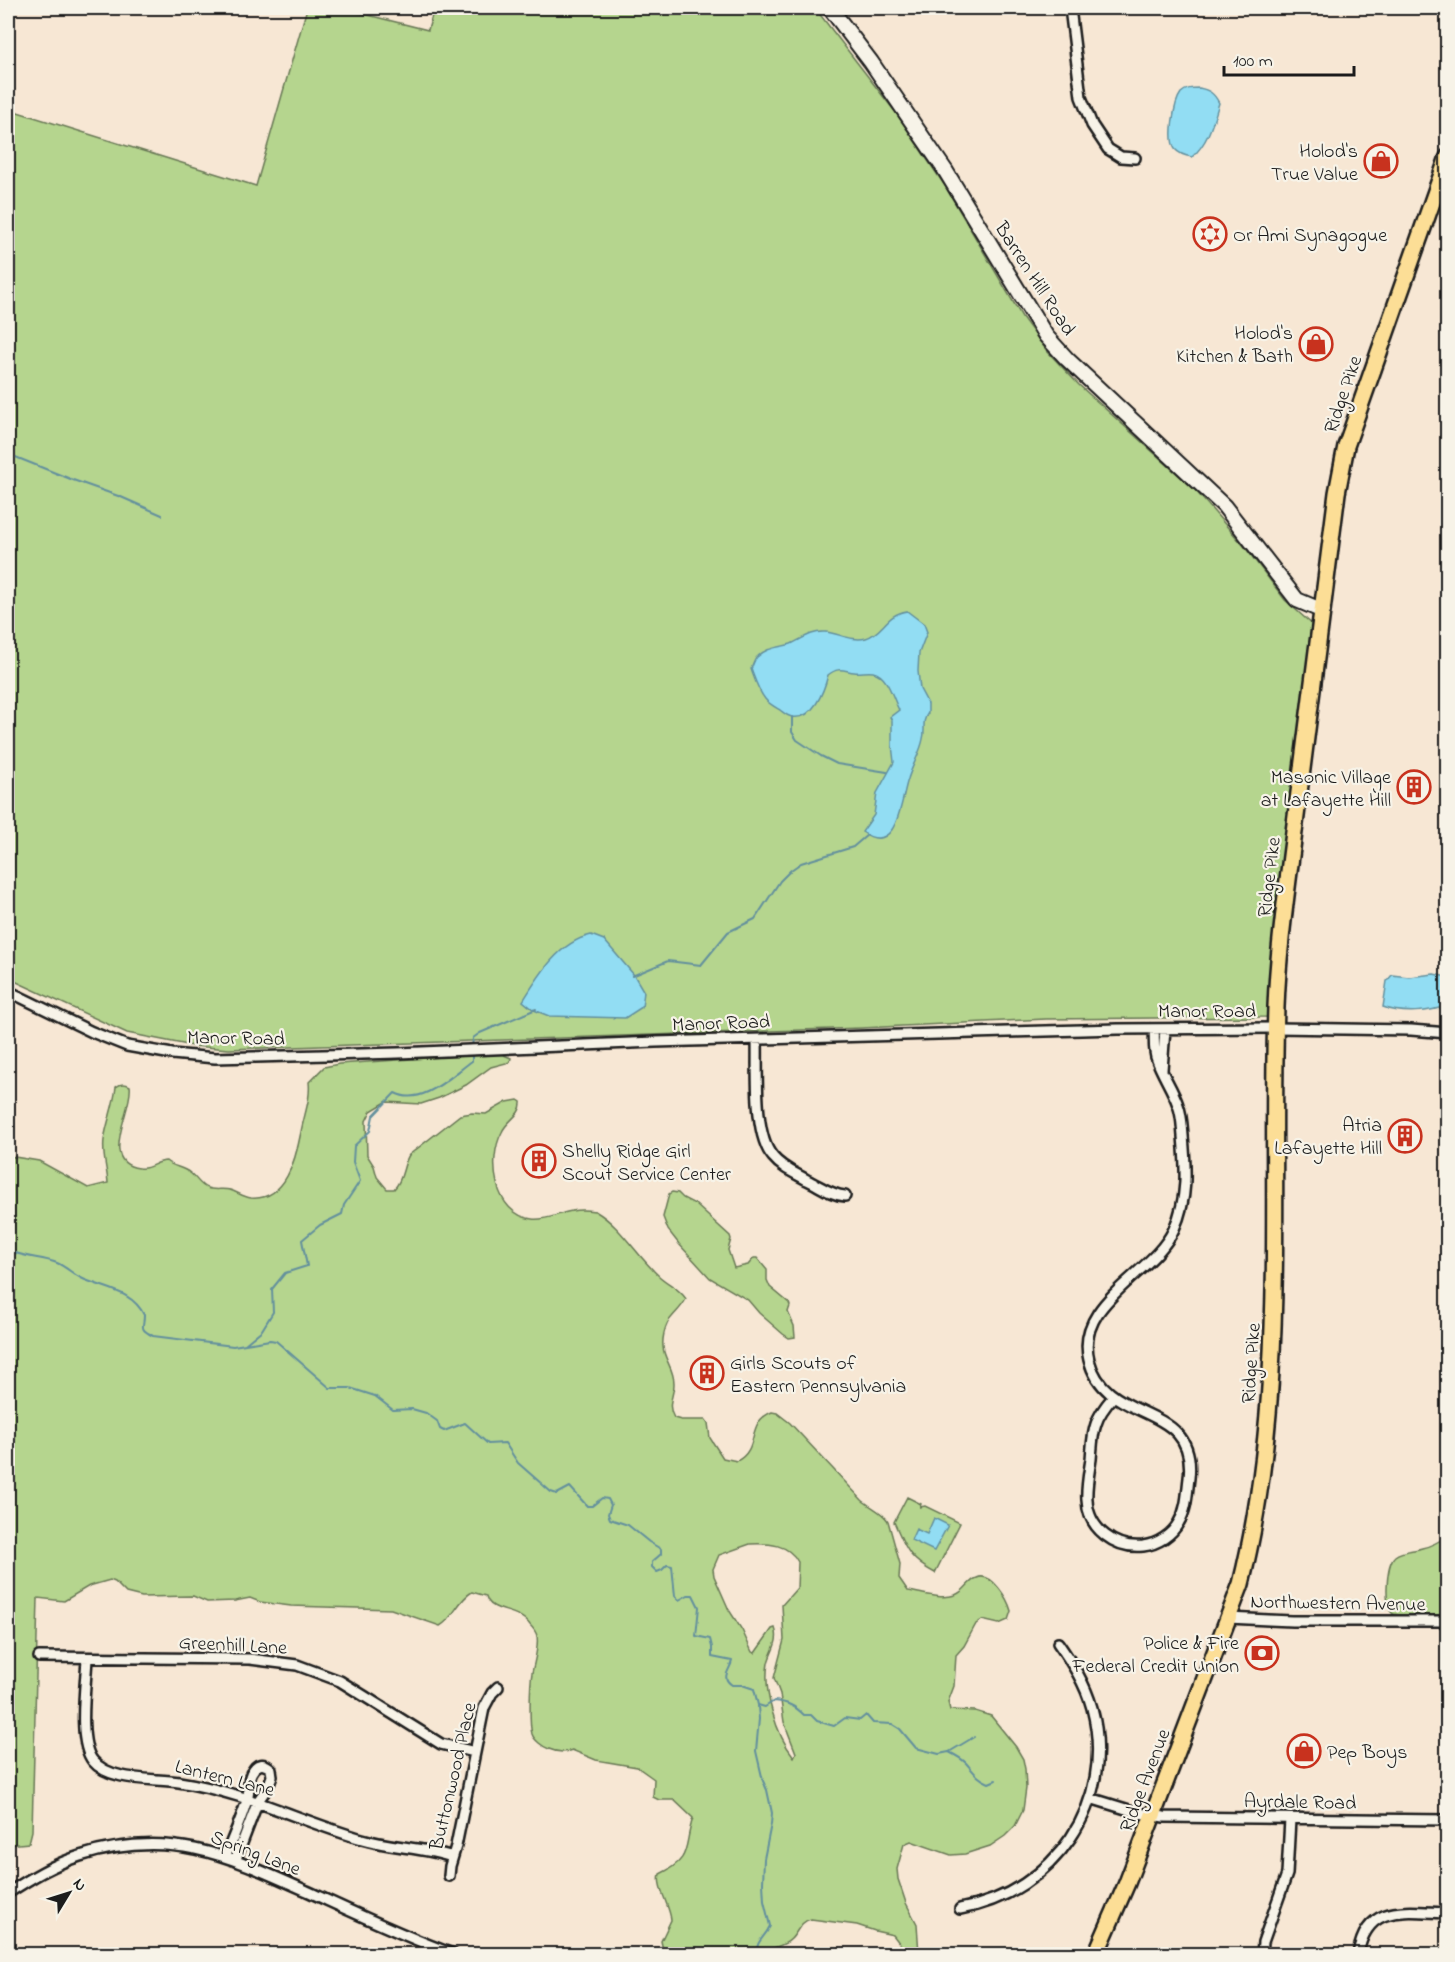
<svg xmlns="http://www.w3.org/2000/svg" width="1455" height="1962" viewBox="0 0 1455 1962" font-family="'Indie Flower',sans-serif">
<rect width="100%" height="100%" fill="#f7e7d4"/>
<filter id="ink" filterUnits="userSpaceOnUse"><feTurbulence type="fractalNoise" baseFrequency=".0167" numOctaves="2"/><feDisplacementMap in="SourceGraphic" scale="12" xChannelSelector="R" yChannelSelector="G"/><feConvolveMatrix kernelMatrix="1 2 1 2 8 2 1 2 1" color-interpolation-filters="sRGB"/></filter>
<g filter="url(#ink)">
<path fill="#b5d58e" stroke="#687855" stroke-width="1.5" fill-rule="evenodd" d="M307,8H340L428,30L434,8H815L896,113L945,186L1022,317L1047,351L1079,385L1195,490L1244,546L1285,600L1315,627L1267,1017L1046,1019L862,1028L229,1049L193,1046L127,1033L8,978V109L256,186Z
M499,1053L511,1058L510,1062L491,1067L466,1085L439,1098L421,1104L386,1102L371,1111L366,1121L367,1155L374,1166L377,1177L387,1189H394C404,1179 402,1166 409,1155L460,1115L472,1113L486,1114L507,1102L518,1100L521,1102C522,1115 507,1120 502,1132C487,1160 494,1214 532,1219C546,1221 559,1213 572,1211C580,1209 588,1210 595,1211C621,1226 636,1255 658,1275C667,1284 679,1288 686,1299C682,1307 677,1311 672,1317C664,1325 661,1342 664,1352C667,1363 674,1371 674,1383C674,1397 666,1404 674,1418L681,1420H706L708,1423L710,1438L723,1458L737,1461C761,1448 745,1423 772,1412L777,1413L790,1423L862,1500C870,1507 883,1512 888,1521L900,1564L899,1578L908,1591C922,1593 941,1600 955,1595C965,1592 968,1581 977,1578C992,1571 1008,1600 1011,1611L1008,1620L999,1624L982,1620L976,1624L964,1646L956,1655L954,1686L948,1702L950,1710L975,1711L991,1716L1016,1747L1023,1759L1025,1769L1026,1788L1023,1810L1015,1826L1005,1836L990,1846L965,1854L951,1855L911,1841L904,1844L897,1869L898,1879L906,1903L917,1924L919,1954H900V1944L893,1935L875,1931L857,1925L811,1919C800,1921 798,1932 791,1939C784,1947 768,1948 759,1954H664L661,1941L671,1920C670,1906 656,1886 660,1874C693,1858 683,1848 693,1818L674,1800H659L653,1797L654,1779L637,1767L596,1760L572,1750C565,1753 556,1752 549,1749C543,1747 534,1740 532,1734C529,1724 530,1684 532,1673C534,1662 539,1648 537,1636C536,1632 533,1628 530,1625C517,1607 490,1614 486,1596L472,1592C458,1600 453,1619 440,1626L391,1609L291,1606L260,1602L250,1598L235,1601L207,1602L193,1596L142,1597L126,1593L115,1582L110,1580L89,1586L64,1601L38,1598L32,1831L29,1843L8,1845V1156L39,1161L88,1188L108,1183C107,1168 102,1155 104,1140C107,1122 114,1105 116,1087C121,1083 125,1083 130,1086C134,1108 97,1163 139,1168C150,1170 156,1161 166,1161C173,1167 183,1167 190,1173C196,1177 200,1186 207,1188C214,1191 222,1188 230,1190C237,1192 243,1197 251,1198C286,1201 296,1158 301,1132C304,1115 311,1099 309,1082L324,1067L339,1064ZM750,1544C769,1543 789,1544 798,1562L797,1588L782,1605L784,1640L774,1678L780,1694L784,1722L796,1753L794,1757C776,1735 763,1691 768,1663C771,1651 780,1641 775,1628L772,1629L755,1653L752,1652L742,1630L729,1610L714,1576L713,1569L719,1555Z
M672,1192L678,1193L683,1198L695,1204L730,1236L731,1239L728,1250L734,1268L748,1265L754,1258H757L767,1270V1280L770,1287L789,1303L790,1306L788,1312L794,1326L795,1337L789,1338L783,1334L759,1313L748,1300L710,1278L679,1244L668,1230L663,1217L669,1194Z
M907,1497L921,1504L920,1507L925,1506L960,1523L935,1573C908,1559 906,1548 894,1522Z
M1447,1536V1614C1439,1615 1396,1617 1392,1613C1384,1607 1386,1563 1395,1556C1403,1550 1414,1551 1422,1548C1432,1546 1440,1541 1447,1536Z"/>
<path fill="#92ddf3" stroke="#63909d" stroke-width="1.5" d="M1199,88C1209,90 1214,93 1219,103C1213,123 1208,143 1192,157C1186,156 1179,154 1175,149C1168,139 1174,102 1181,93C1186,88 1192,88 1199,88Z
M907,611L924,624L927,632L919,653L918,671L920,689L928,704V713C921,722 926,729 923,739C921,751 912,766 908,779C901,799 898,857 862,832L874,815L877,793L894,762L892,745V721L890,717L899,710C893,699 888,675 873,672C867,671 860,673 854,672C842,670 838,667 828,675C824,691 813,721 792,717C787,716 784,713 780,710C775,707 769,704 765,699C758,690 755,680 751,669C753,665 754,660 757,657C767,647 778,648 791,644C802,639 812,631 825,632C838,633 853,642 866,638C883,633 886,614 907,611Z
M591,935L604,940L634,975L644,992L642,1007L625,1018L549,1016L534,1010L523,1001C539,975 559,942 591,935Z
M1434,974L1447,977V1005C1431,1013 1400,1014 1383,1007L1387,981L1392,975L1409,977Z
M934,1518L948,1525L934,1551L911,1540L916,1529L927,1534Z"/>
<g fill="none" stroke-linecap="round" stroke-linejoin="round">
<path stroke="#63909d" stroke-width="2" d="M8,454L73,480L121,497L162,515
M792,717V732L797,740L821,756L837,764L887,772
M632,976L668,961L701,965L728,932L755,919L780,881L791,870L801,863L853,847L867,835
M472,1047L473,1038L480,1033L536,1009
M8,1250C24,1258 43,1257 57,1263C66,1267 73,1274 81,1278C104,1289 132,1290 144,1315C144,1328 138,1328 153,1336L233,1346L270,1340L276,1341L330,1388H350L375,1396L393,1410L412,1409L426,1413L437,1421L440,1429L444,1431L465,1423L488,1444L505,1443L518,1463L551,1492L557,1494L570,1487L587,1506H592L602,1498L608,1499L611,1505L608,1514L610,1519L628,1525L649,1542L661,1549V1554L652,1562V1567L657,1572L662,1570L667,1565L672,1566L675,1596L679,1600L688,1595H693L699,1607L696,1636L710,1639L712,1647V1657L732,1661C730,1671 720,1677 732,1685H742L754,1689L758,1705L765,1707L774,1701C787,1702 795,1706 804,1715H811L817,1721L834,1726L845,1718L860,1720L866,1715L873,1723L892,1724L900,1729L916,1748L939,1754L949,1752C955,1755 961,1758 966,1763C973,1771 978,1779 989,1783L996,1780
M245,1344L262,1330L273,1312L272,1289L285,1273L307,1266L302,1240L320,1225L342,1214L344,1205L360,1181L353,1162L354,1146L370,1131L373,1116L395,1093C422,1107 451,1076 472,1061V1053
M949,1752L974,1737
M756,1954C757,1939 764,1939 770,1926L764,1901L763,1883L764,1859L771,1824L772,1813L767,1790L763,1781L756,1751L759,1719L758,1706"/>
<g stroke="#1c1c1c" stroke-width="14">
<path id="street" d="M1070,8L1081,97L1092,125L1108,149L1121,157L1135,158
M8,991L92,1032L127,1046L172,1054L215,1058L398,1053L655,1042L1118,1029L1276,1028L1411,1030L1448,1033
M757,1040C758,1069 753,1135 773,1157C782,1168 795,1173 807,1180C820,1186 831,1195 845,1196
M1162,1070L1165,1029
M1113,1397C1106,1405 1099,1414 1096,1424C1092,1435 1092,1448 1091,1459C1089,1473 1086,1487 1087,1500C1088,1529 1115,1549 1143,1546C1158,1544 1172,1535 1179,1522C1187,1509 1187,1493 1189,1478C1198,1400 1106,1426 1089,1360C1074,1302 1154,1274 1174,1229C1188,1198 1186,1169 1183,1136C1182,1126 1182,1115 1178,1105C1173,1090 1163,1076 1157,1060C1153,1051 1155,1039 1154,1029
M1228,1618L1292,1621H1448
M39,1657L250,1659L297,1665L340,1681L441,1744L475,1752
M87,1658C86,1683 77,1742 93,1761C110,1782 154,1778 179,1782C245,1792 300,1821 362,1839C392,1848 423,1847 452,1857
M1090,1798L1139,1813L1164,1817L1448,1820
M226,1856C233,1836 243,1816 248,1796C250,1786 247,1777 254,1769C259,1762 266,1764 271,1769L272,1776L268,1787L258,1801L236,1859
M449,1876L450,1866L456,1846L484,1708L492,1693L498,1687
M8,1893C31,1878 54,1864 80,1856C169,1828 227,1855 307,1891C355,1913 403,1936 453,1954
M960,1909C1055,1892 1117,1802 1092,1708C1085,1683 1072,1663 1058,1643
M1262,1954L1263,1942L1287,1874L1290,1819
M1358,1954C1367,1902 1406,1912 1448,1913"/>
</g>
<g stroke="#1c1c1c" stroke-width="18">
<path id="secondary" d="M830,8L871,62L945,170L1046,336L1067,359L1224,506L1297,600L1323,611"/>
</g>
<g stroke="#1c1c1c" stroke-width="20">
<path id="primary" d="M1096,1954L1127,1883L1241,1584C1288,1395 1270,1200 1276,1007C1278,949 1287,890 1294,832C1308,719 1323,606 1337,493L1346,446L1448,157"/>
</g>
<use href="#street" stroke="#f7f3e8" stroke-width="9"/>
<use href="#secondary" stroke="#f7f3e8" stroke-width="14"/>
<use href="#primary" stroke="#fcde96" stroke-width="15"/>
</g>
</g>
<defs>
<g id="shop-ring" transform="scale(1.725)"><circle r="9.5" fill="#f7f3e8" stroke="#c8321e" stroke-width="1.5"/><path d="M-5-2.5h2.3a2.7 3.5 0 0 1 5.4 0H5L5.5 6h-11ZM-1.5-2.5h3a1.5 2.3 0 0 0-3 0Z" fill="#c8321e"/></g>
<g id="synagogue-ring" transform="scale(1.725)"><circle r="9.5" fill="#f7f3e8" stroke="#c8321e" stroke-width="1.5"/><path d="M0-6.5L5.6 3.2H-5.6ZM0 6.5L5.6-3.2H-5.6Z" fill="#c8321e"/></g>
<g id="building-ring" transform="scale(1.725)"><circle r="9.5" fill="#f7f3e8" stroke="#c8321e" stroke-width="1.5"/><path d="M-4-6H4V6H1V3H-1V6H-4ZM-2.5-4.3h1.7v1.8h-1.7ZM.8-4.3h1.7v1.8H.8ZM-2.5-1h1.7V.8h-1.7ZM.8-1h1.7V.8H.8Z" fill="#c8321e"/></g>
<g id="bank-ring" transform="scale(1.725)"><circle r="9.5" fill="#f7f3e8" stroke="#c8321e" stroke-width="1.5"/><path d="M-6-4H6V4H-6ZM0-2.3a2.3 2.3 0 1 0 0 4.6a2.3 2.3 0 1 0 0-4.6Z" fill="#c8321e"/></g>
</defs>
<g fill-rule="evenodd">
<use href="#shop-ring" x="1381" y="161"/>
<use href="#synagogue-ring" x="1210" y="234"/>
<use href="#shop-ring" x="1316" y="344"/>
<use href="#building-ring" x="1414" y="787"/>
<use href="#building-ring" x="1405" y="1136"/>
<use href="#building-ring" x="539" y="1161"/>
<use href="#building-ring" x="707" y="1373"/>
<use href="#bank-ring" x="1262" y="1653"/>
<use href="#shop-ring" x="1304" y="1751"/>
</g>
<g text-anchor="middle" stroke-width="4.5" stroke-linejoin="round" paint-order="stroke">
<g font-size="20" fill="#1c1c1c" stroke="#f7f3e8" text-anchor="end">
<text x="1358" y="157">Holod's<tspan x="1358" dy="23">True Value</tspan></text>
<text x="1233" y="241" text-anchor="start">Or Ami Synagogue</text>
<text x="1293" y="339">Holod's<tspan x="1293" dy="23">Kitchen &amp; Bath</tspan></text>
<text x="1391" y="783">Masonic Village<tspan x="1391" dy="23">at Lafayette Hill</tspan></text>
<text x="1382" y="1131">Atria<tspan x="1382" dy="23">Lafayette Hill</tspan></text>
<text x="562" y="1157" text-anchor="start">Shelly Ridge Girl<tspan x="562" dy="23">Scout Service Center</tspan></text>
<text x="730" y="1369" text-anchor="start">Girls Scouts of<tspan x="730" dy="23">Eastern Pennsylvania</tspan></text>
<text x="1239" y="1649">Police &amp; Fire<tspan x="1239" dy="23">Federal Credit Union</tspan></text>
<text x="1327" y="1758" text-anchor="start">Pep Boys</text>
</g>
<g font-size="20" fill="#1c1c1c" stroke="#f7f3e8">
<text transform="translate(1036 278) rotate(57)" y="7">Barren Hill Road</text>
<text transform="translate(1342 394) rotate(-71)" y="7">Ridge Pike</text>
<text transform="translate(1268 877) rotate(-83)" y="7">Ridge Pike</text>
<text x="1207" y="1017">Manor Road</text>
<text transform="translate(721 1022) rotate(-2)" y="7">Manor Road</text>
<text transform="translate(236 1037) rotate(1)" y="7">Manor Road</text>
<text transform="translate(1250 1363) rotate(-86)" y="7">Ridge Pike</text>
<text transform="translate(1338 1602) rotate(1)" y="7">Northwestern Avenue</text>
<text transform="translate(233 1644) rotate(3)" y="7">Greenhill Lane</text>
<text transform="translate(452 1776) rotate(-77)" y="7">Buttonwood Place</text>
<text transform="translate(225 1777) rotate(14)" y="7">Lantern Lane</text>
<text transform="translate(1144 1780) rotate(-69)" y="7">Ridge Avenue</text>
<text transform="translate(1300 1801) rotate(1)" y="7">Ayrdale Road</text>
<text transform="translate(256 1852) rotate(21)" y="7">Spring Lane</text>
</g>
</g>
<rect width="1455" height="1962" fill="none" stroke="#f7f3e8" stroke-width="30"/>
<rect x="15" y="15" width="1425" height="1932" fill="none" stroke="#1c1c1c" stroke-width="2" filter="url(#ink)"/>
<g transform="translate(69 1893) rotate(52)" stroke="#f7f3e8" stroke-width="4.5" paint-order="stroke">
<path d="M0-4.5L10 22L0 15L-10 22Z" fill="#1c1c1c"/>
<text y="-9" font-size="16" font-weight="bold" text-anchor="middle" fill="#1c1c1c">N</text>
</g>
<path d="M1224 66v9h130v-9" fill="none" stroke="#1c1c1c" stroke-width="3"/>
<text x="1233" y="66" font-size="18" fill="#1c1c1c" stroke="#f7f3e8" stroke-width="4.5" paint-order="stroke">100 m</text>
</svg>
